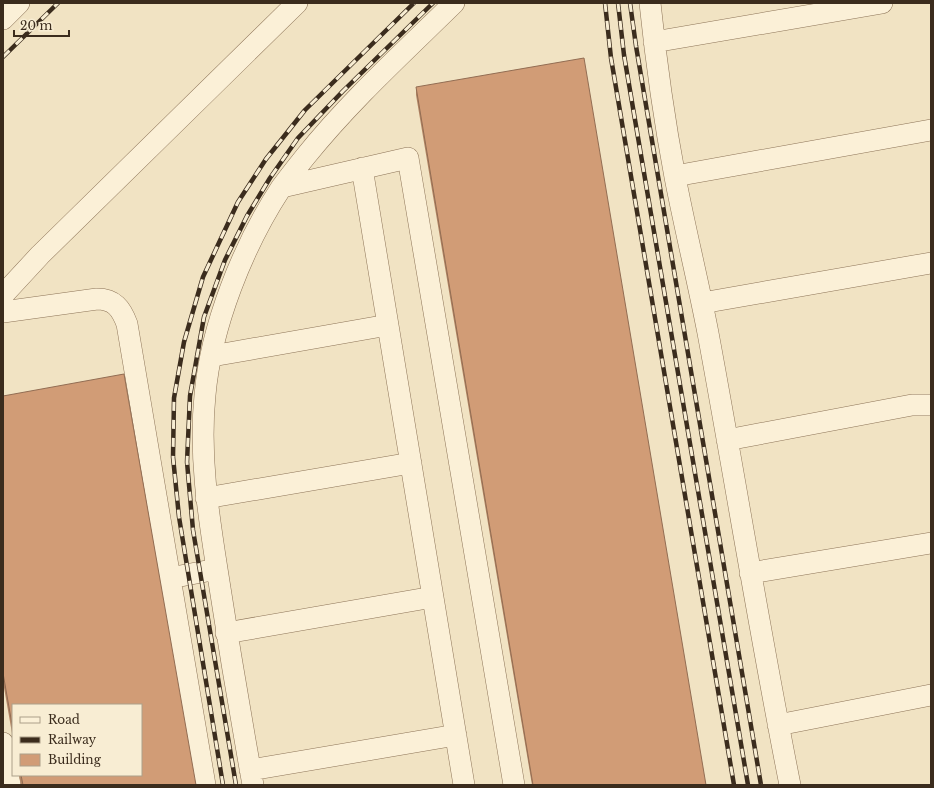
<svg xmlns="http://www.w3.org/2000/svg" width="934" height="788" viewBox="0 0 934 788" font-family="'Libre Baskerville',serif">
<rect width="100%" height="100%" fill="#f1e3c3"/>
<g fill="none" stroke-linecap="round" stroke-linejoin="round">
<g stroke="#8d7458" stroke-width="22">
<path id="minor" d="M650,3C656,61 664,119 675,177C685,229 698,281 708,333C736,484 760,635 790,785
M3,19L19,3
M654,42L882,3
M362,168L464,785
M675,176L931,130
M282,187L408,158L514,785
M3,295L40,255L297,3
M702,303L931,263
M3,312L97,299C114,299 121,308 127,324L205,785
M212,356L388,325
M727,440L912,405H931
M206,498L411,463
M750,573L931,543
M170,578L217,569
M226,633L433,597
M778,725L931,695
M3,743L10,785
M250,770L456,735
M253,785C240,713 228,641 217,569C208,512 199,454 205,395C211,326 243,246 281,188C289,177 297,167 305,157C350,101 403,53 454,3"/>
</g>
<use href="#minor" stroke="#fbf0d7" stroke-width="21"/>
<g stroke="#3b2c1d" stroke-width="4.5">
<path id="rail" d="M605,3L611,58L734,785
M618,3L624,55L748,785
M630,3L636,46L761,785
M3,57L58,3
M223,785L179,517L173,457L174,398L184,342L203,277L238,202L266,159L305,110L414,3
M236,785L193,530L187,462L190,396L204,317L225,260L247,216L270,178L298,138L343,91L433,3"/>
</g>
<use href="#rail" stroke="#f8edd3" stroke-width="3" stroke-dasharray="9" stroke-linecap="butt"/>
</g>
<path fill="#b48665" d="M416,87L706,785H532L416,95Z
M3,396L196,785H21L19,775H141L13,705V739L3,682Z"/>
<path fill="#d19c76" stroke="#926d53" d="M584,58L706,785H533L416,87Z
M124,374L196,785H23L21,775H141V705H13V730L3,673V396Z"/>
<rect width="934" height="788" fill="none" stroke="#3b2c1d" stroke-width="8"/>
<rect x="12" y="704" width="130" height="72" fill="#f8edd3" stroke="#aca08a"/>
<rect x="20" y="717" width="20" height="6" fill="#fbf0d7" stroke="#aca08a"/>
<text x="48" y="724" font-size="12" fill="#3b2c1d">Road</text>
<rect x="20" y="737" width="20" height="6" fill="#3b2c1d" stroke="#aca08a"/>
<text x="48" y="744" font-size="12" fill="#3b2c1d">Railway</text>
<rect x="20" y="754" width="20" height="12" fill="#d19c76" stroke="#aca08a"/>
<text x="48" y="764" font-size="12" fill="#3b2c1d">Building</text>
<path d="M14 30v6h55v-6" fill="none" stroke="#3b2c1d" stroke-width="2"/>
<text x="20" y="30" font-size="12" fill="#3b2c1d" stroke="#f8edd3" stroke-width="3" paint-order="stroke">20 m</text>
</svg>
